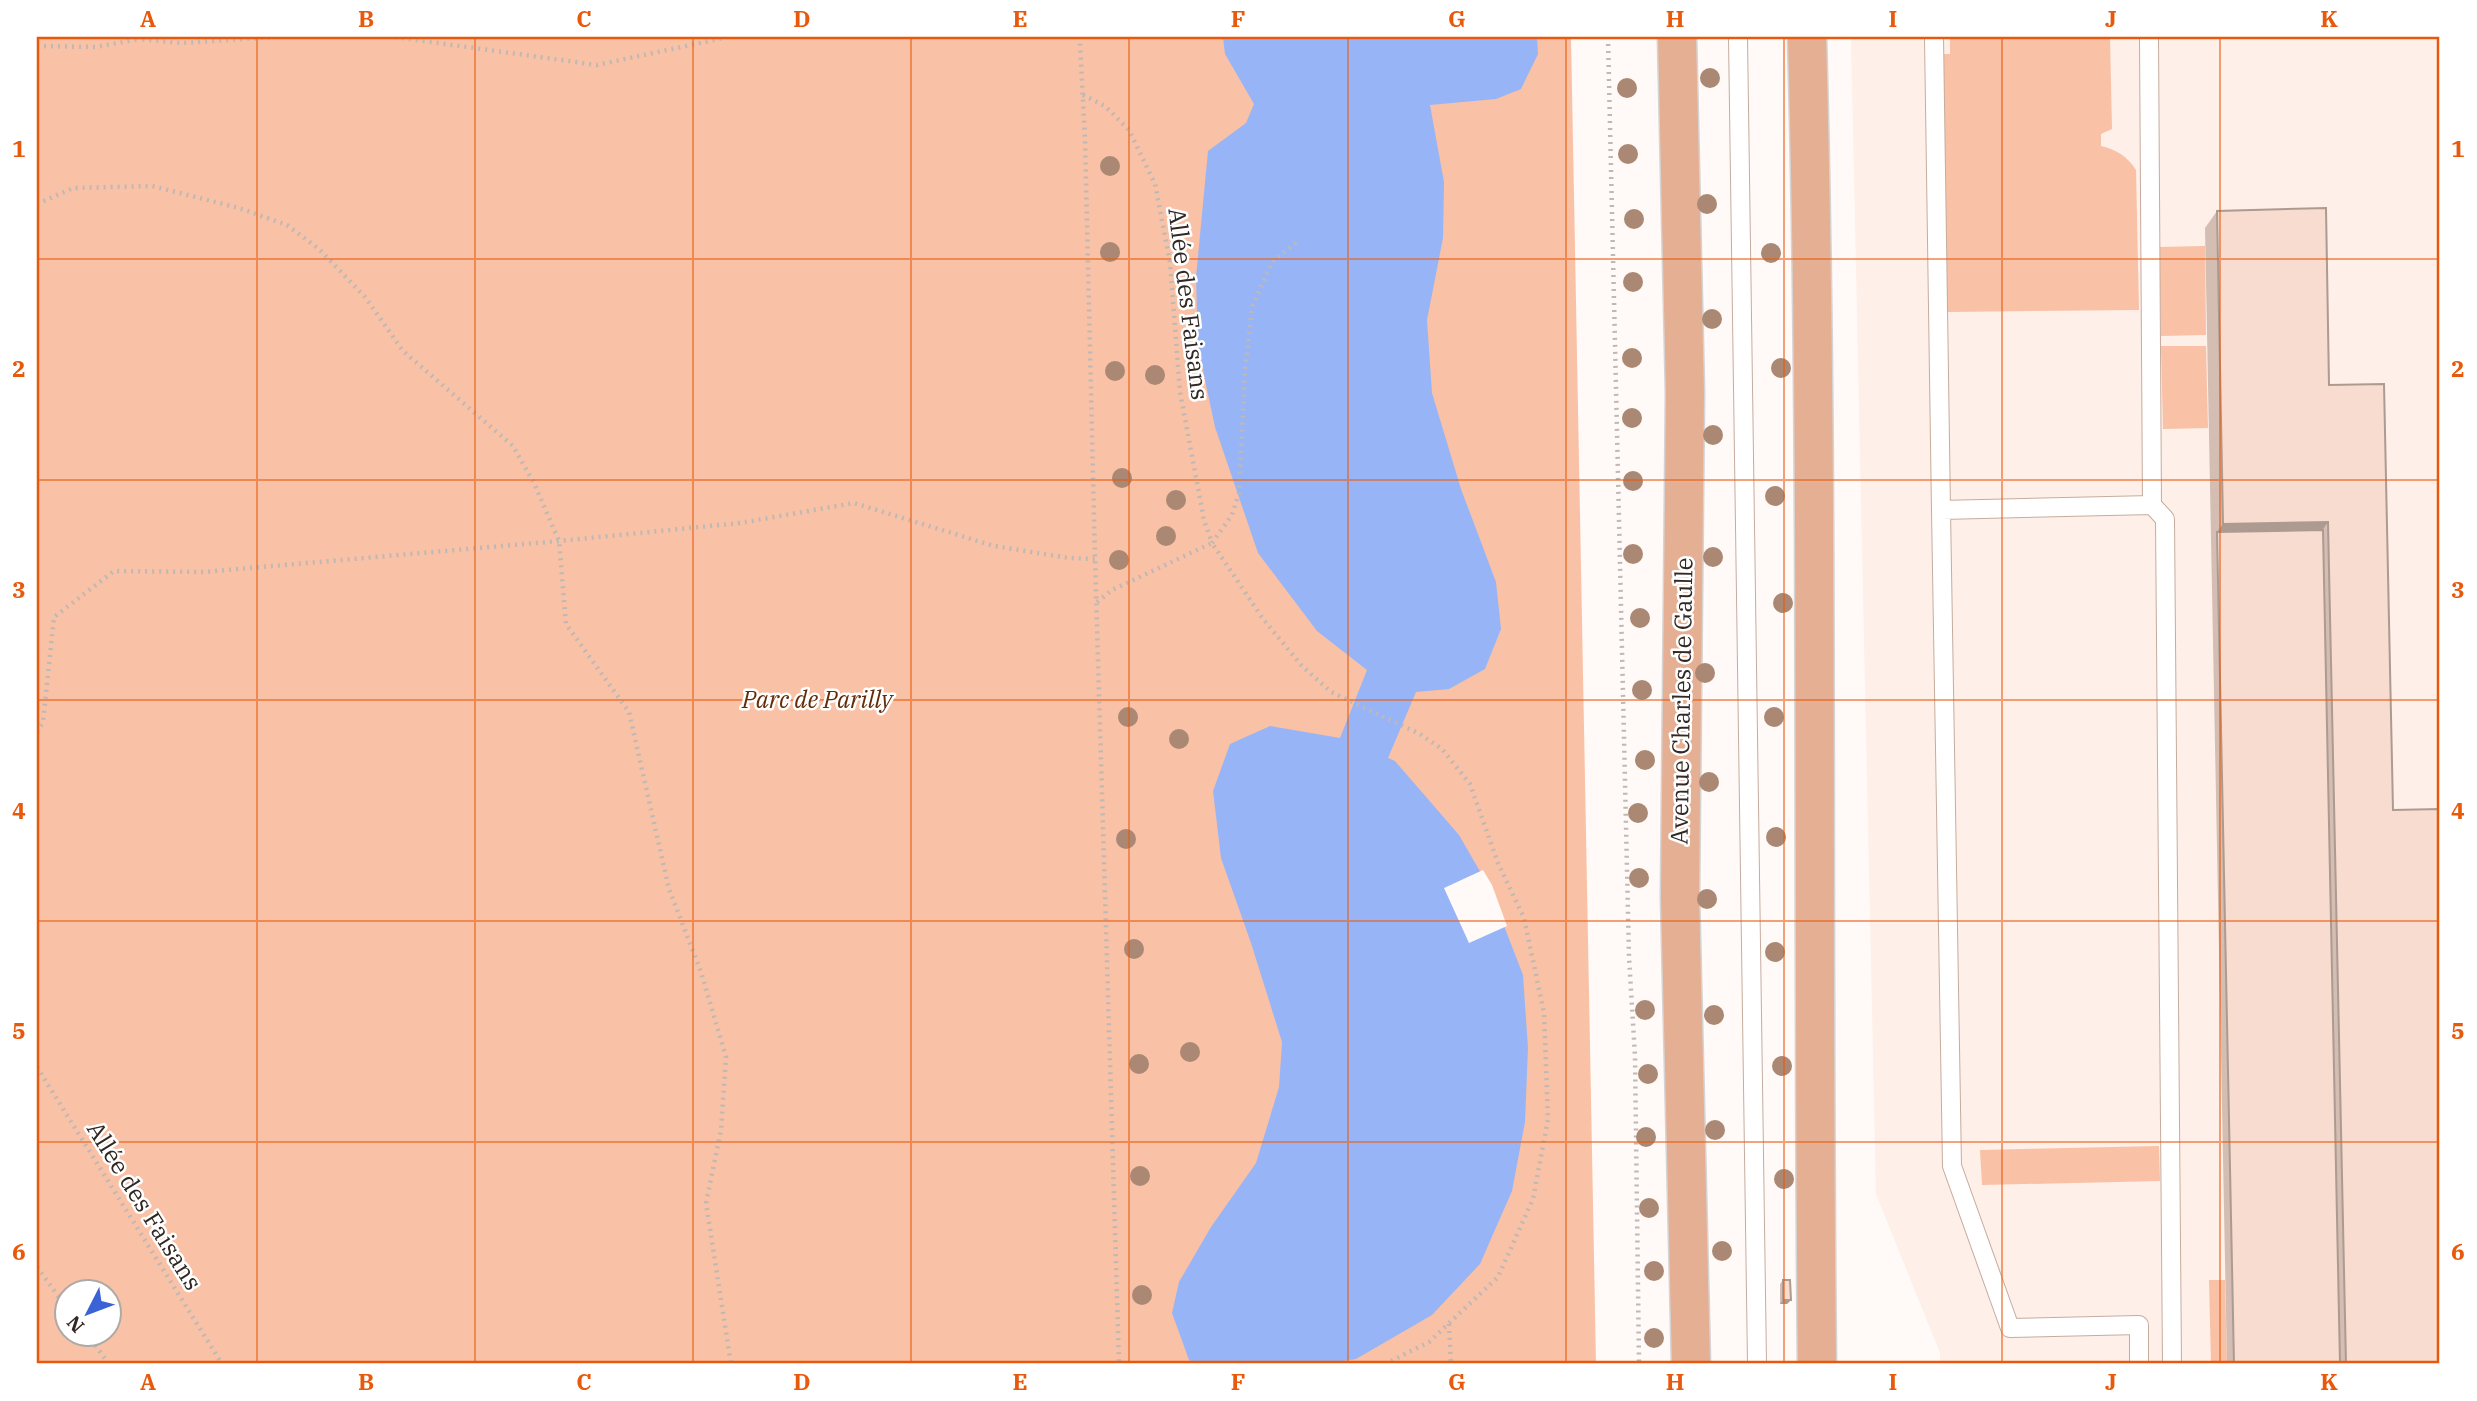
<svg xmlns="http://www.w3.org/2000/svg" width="2477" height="1401" viewBox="0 0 2477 1401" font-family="'IBM Plex Serif',serif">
<rect width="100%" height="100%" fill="#fff9f7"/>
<path fill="#feefe8" d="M1851,37H2440V1364H1940V1353L1876,1194Z"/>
<path fill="#f9c1a5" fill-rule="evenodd" d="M37,37H1571L1596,1364H37ZM66,1292H108V1334H66Z
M1950,37H2110L2112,129L2101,134V146C2117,150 2127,156 2136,170L2139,310L1947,312L1943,54H1950Z
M2205,246L2206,335L2161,336L2159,247Z
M2206,346L2208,428L2163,429L2161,346Z
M2159,1146L2160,1181L1982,1185L1980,1150Z
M2209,1280H2225L2227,1364H2211Z"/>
<path fill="#97b5f6" d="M1223,37H1537L1538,54L1521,89L1496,99L1430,105L1444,182L1443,238L1427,320L1432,393L1461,489L1496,582L1501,629L1485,669L1449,689L1416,692L1388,758L1395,761L1459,835L1489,887L1523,975L1528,1048L1525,1122L1512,1191L1480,1264L1432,1315L1356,1359L1324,1364H1198L1189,1360L1172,1313L1179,1282L1211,1227L1256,1163L1279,1087L1282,1042L1251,943L1221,858L1213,791L1230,744L1270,726L1340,738L1367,670L1317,631L1258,553L1215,427L1198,347L1196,277L1208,151L1246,123L1254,104L1225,54Z"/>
<path fill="#fff9f7" d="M1483,870L1492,885L1507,926L1469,943L1444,888Z"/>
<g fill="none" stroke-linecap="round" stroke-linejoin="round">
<g stroke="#c6ac9f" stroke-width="20">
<path id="service" d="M1738,37L1757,1364
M1934,37L1941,510
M2149,37L2152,505
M2139,1364V1325L2010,1328L1952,1166L1941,510L2152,505L2165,519L2172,1364"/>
</g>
<g stroke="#d6d4d3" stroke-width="41">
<path id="primary" d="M1677,37L1685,393L1680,896L1691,1364
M1807,37C1819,479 1812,922 1817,1364"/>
</g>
<path stroke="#bfb8b5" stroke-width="4.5" stroke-dasharray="2 5" stroke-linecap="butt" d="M136,37L139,39L182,43L275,37
M395,37L597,65L728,37
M1078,37L1080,43L1085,139L1095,559L1119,1364
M1608,37L1629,957L1635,1056L1639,1364
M37,46L96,47L139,39
M1083,95L1105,106L1129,130L1155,184L1170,262L1180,392L1204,520L1212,543
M37,204L73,188L152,186L239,208L287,225L319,249L365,297L403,351L513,446L534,483L559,541L566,624L629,712L669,889L701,972L726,1057L721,1130L706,1203L731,1364
M1212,543L1232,515L1239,493L1245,370L1252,307L1272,262L1298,241
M1097,602L1112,590L1212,543L1263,619L1302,666L1331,692L1420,734L1442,749L1470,784L1498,863L1524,918L1544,1013L1548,1119L1533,1199L1498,1277L1429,1342L1385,1364
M37,732L43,722L54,617L114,571L204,572L559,541L740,523L854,503L994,546L1069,558L1095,559
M37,1067L222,1364
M37,1267L66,1307
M1449,1324L1451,1364
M87,1334L109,1364"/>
<use href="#service" stroke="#fff" stroke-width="18"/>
<use href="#primary" stroke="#e4af92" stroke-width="38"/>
</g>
<g fill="#aa8873">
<circle cx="1710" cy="78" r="10"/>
<circle cx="1627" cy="88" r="10"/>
<circle cx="1628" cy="154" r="10"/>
<circle cx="1110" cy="166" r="10"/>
<circle cx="1707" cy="204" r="10"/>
<circle cx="1634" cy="219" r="10"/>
<circle cx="1110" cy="252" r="10"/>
<circle cx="1771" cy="253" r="10"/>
<circle cx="1633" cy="282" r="10"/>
<circle cx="1712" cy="319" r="10"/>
<circle cx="1632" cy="358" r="10"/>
<circle cx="1781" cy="368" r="10"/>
<circle cx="1115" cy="371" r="10"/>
<circle cx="1155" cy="375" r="10"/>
<circle cx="1632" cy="418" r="10"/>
<circle cx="1713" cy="435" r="10"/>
<circle cx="1122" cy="478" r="10"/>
<circle cx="1633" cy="481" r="10"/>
<circle cx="1775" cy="496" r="10"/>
<circle cx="1176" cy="500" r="10"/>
<circle cx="1166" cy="536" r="10"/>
<circle cx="1633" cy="554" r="10"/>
<circle cx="1713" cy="557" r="10"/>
<circle cx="1119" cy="560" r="10"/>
<circle cx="1783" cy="603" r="10"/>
<circle cx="1640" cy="618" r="10"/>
<circle cx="1705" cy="673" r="10"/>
<circle cx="1642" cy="690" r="10"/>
<circle cx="1128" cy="717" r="10"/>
<circle cx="1774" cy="717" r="10"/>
<circle cx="1179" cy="739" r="10"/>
<circle cx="1645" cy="760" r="10"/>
<circle cx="1709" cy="782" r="10"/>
<circle cx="1638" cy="813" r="10"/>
<circle cx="1776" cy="837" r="10"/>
<circle cx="1126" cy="839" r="10"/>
<circle cx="1639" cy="878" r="10"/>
<circle cx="1707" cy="899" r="10"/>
<circle cx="1134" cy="949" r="10"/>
<circle cx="1775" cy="952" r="10"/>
<circle cx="1645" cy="1010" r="10"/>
<circle cx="1714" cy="1015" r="10"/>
<circle cx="1190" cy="1052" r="10"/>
<circle cx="1139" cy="1064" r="10"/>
<circle cx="1782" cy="1066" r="10"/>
<circle cx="1648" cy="1074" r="10"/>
<circle cx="1715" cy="1130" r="10"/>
<circle cx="1646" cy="1137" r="10"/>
<circle cx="1140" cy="1176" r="10"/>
<circle cx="1784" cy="1179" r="10"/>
<circle cx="1649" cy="1208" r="10"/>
<circle cx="1722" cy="1251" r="10"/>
<circle cx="1654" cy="1271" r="10"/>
<circle cx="1142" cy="1295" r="10"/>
<circle cx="1654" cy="1338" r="10"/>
</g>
<path fill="#d4bdb2" d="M2217,211L2329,385L2393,810L2440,1364H2227L2205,228Z
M1783,1280L1791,1300L1787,1304H1780V1284Z"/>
<path fill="#ad9a91" d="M2328,522L2316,539L2217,532L2223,524Z
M1783,1300H1791L1787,1304H1780Z"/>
<path fill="#f7dccf" stroke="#ad9a91" stroke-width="2" d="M2326,208L2329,385L2384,384L2393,810L2440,809V1364H2346L2328,522L2223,524L2217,211Z
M2323,530L2340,1364H2234L2217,532Z
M1783,1280H1790L1791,1300H1783Z"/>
<path fill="none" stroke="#e8590c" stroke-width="2" stroke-opacity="0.55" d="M257,37V1364M475,37V1364M693,37V1364M911,37V1364M1129,37V1364M1348,37V1364M1566,37V1364M1784,37V1364M2002,37V1364M2220,37V1364M37,259H2440M37,480H2440M37,700H2440M37,921H2440M37,1142H2440"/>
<g text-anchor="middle" stroke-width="5" stroke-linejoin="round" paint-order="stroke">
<g font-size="24" fill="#322823" stroke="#fff">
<text transform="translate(1188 304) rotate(83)" y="8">Allée des Faisans</text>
<text transform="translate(1682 701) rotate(-89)" y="8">Avenue Charles de Gaulle</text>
<text transform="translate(144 1206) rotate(58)" y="8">Allée des Faisans</text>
</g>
<g font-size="24" font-style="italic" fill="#642c07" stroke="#fff">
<text x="817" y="708">Parc de Parilly</text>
</g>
</g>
<rect width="2477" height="1401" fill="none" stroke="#ffffff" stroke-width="77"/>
<g transform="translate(88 1313) rotate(228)"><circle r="33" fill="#ffffff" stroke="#ada9a7" stroke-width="2"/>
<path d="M0-5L12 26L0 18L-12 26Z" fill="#3a64d5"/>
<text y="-10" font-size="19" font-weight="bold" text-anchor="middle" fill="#322823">N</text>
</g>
<rect x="38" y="38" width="2400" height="1324" fill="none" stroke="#e8590c" stroke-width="2.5"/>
<g font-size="23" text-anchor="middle" font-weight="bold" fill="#e8590c">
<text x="148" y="27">A</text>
<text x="366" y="27">B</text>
<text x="584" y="27">C</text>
<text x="802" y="27">D</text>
<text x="1020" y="27">E</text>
<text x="1238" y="27">F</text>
<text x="1457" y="27">G</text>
<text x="1675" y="27">H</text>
<text x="1893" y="27">I</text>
<text x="2111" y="27">J</text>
<text x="2329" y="27">K</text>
<text x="19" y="157">1</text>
<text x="2458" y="157">1</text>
<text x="19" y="377">2</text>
<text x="2458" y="377">2</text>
<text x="19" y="598">3</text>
<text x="2458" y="598">3</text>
<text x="19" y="819">4</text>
<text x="2458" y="819">4</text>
<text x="19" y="1039">5</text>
<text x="2458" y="1039">5</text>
<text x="19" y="1260">6</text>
<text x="2458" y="1260">6</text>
<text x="148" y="1390">A</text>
<text x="366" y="1390">B</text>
<text x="584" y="1390">C</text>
<text x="802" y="1390">D</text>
<text x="1020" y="1390">E</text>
<text x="1238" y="1390">F</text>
<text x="1457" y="1390">G</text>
<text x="1675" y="1390">H</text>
<text x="1893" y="1390">I</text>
<text x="2111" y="1390">J</text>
<text x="2329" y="1390">K</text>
</g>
</svg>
